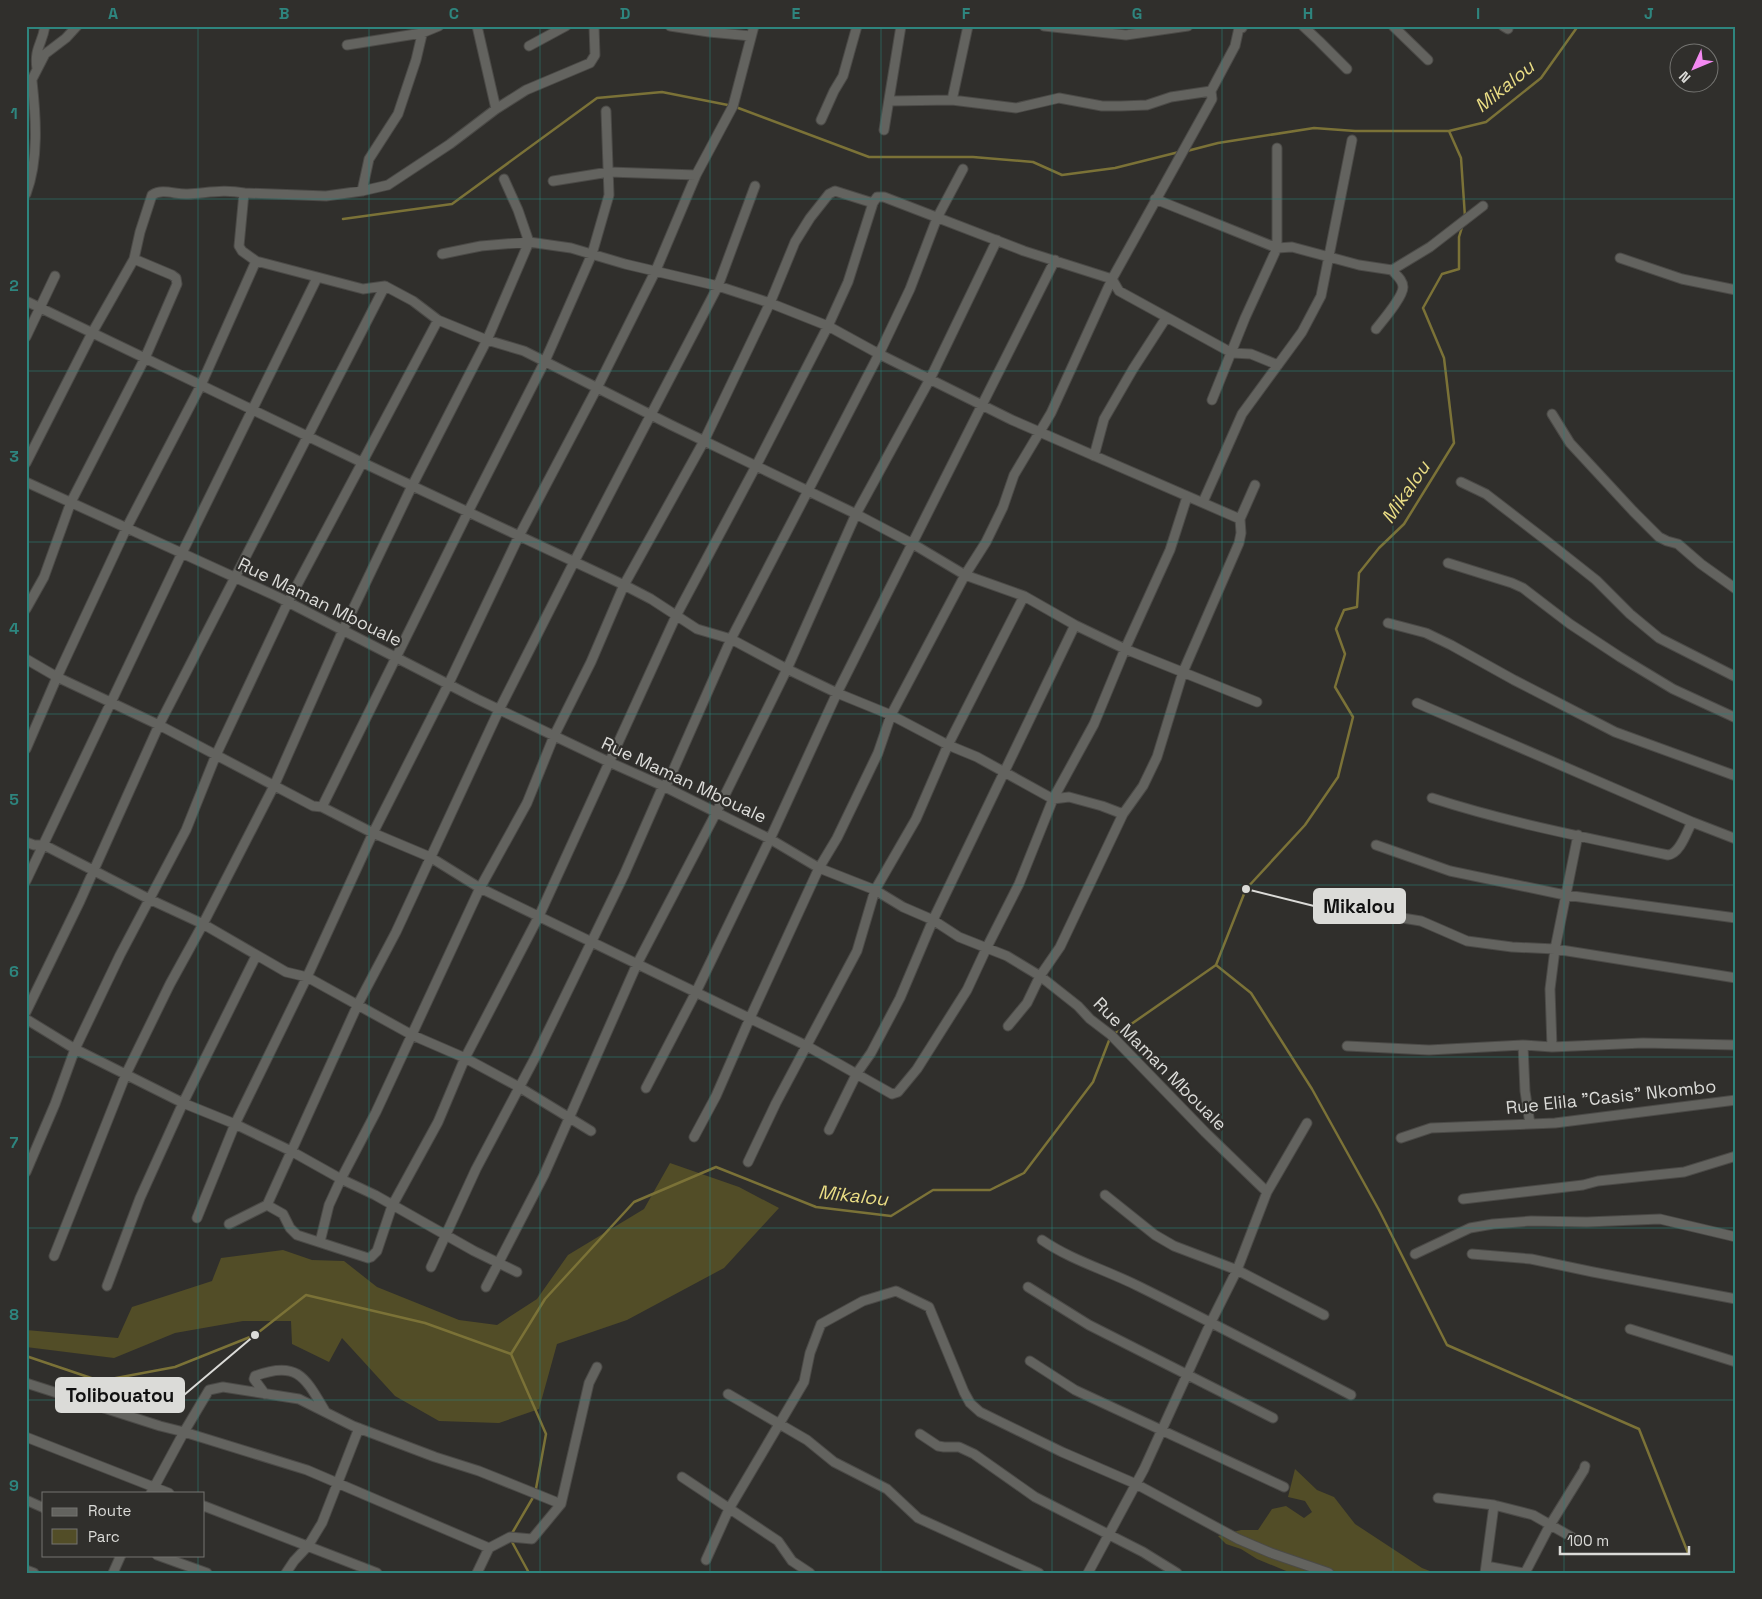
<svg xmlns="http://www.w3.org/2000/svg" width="1762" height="1599" viewBox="0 0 1762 1599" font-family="'Space Grotesk',sans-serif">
<rect width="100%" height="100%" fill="#302f2c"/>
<path fill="#524d27" d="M670,1163L739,1187L779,1208L724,1268L627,1320L557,1344L539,1409L499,1423L439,1421L395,1396L342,1338L329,1362L292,1344L291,1321H243L175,1333L114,1358L26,1347V1330L118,1338L132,1307L212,1281L221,1258L283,1250L312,1260L344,1261L377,1287L459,1320L497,1325L537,1299L568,1255L644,1209Z
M1295,1469L1317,1490L1334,1497L1355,1524L1422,1568L1435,1573H1291L1257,1559L1241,1549L1226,1544L1218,1536L1241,1530H1258L1272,1509L1286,1506L1304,1518L1312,1512L1305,1501L1288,1497Z"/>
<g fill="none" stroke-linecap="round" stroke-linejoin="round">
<path stroke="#7b7237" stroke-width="2.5" d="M1187,151L1218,143L1314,128L1355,131H1449
M1465,217L1461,158L1449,131L1486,122L1541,78L1578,26
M343,219L452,204L597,98L662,92L733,106L869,157H973L1033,162L1062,175L1115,168L1179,152
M1216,965L1251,993L1312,1089L1379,1210L1447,1345L1639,1429L1688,1553
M1113,1034L1127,1027L1216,965L1246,889L1305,825L1338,777L1353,717L1335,687L1345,654L1336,629L1344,610L1357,607L1359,573L1379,548L1404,524L1454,443L1444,358L1423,308L1442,274L1459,269V237L1463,224
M511,1354L545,1299L634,1202L716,1167L816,1207L891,1216L933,1190H990L1024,1173L1093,1082L1110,1038
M26,1356L100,1381L175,1367L255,1335L306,1295L425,1323L511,1354
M511,1535L535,1494L546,1434L511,1354
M511,1540L529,1573"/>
<g stroke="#4b4a47" stroke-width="11">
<path id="minor" d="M477,26L496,109
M670,26L709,32L751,36
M1044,26L1126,35L1188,26
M1303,26L1319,41L1347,69
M1393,26L1428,60
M1503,26L1508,29
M347,45L422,33L439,26
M529,46L566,26
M37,69C34,48 42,45 45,26
M26,91L45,54L66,38L77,26
M952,100L968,26
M889,101L952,100L1016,108L1059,98L1102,106H1121L1147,105L1171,97L1211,91
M821,120L834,91L843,76L857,26
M884,130L901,26
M553,181L609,172L696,175
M362,191L369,159L398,114L416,60L424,26
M244,193L326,196L362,191L388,185L450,144L496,109L526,90L590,63L595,55L594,26
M26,194C39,160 36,117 32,81
M1155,199L1277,248L1292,247L1359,265L1392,270L1430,247L1483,206
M442,254L481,246L529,242L571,248L625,264L718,286L770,303L828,326L879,354L1012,420L1240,519
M1620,258L1682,279L1736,290
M256,261L363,289L385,286L413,301L438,320L487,340L524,351L671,425L856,514L913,544L965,575L1024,596L1075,625L1125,649L1257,702
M26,301L357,460L624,585L651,599L697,629L731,639L787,669L837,693L891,715L948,745L977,757L1053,799L1069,797L1102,806L1123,814
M1376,329C1383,320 1403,297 1403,287C1403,280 1396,275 1392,270
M26,337L55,276
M1212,400L1245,318L1277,248V148
M1552,414L1570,443L1633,511L1659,537L1667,541L1678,544L1701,564L1736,589
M1094,456L1104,419L1133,369L1166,318
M26,463L92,333L134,259L140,232L152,195C163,188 176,195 188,194C207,193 224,189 244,193L239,246L242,251L256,261L201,385L127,527L57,677L26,749
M26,482L278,597L477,699L609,762L663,786L770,839L819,868L875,890L903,907L933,920L959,937L1007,956L1040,976L1078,1006L1090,1019L1111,1035L1205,1132L1267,1192
M1461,482L1486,494L1543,538L1596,580L1630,614L1659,638L1736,677
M1203,502L1242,414L1302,332L1321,296L1352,140
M1448,563L1512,583L1523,588L1570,624L1620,657L1673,689L1736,718
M26,609L44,577L71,502L145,358L177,284L176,278L172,275L134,259
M1388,623L1426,633L1451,645L1514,680L1615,732L1736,776
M26,659L57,677L159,725L313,806L322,807L373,833L430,857L480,888L807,1046L892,1094L898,1092L917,1069L967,990L987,947L1019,884L1053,799L1094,724L1125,649L1170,550L1187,497
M1417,703L1692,822L1736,839
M1432,798C1509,823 1589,838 1668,855C1680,854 1687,831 1692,822
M322,807L468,512L545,361L592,254L609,195L606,111
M26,842L34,845H44L149,899L203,924L286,972L307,977L412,1035L465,1058L519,1087L591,1131
M1376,845L1450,871L1565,895L1736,918
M26,881L182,553L317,278
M1353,910L1421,921L1467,941L1512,947L1555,949L1736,978
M26,1012L80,901L159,725L385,286
M26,1019L75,1049L183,1103L235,1124L291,1151L341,1179L375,1195L474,1251L517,1272
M1008,1026L1027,1003L1040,976L1060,947L1123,814L1143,786L1157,757L1183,672L1239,543L1241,533L1240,519L1255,485
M1523,1045L1525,1091L1530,1124
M1347,1046L1429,1050L1523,1045L1552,1047L1643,1043L1736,1045
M1552,1047L1550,989L1555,949L1578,835
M646,1088L696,992L770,839L837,693L1055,260
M829,1130L857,1073L871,1053L900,998L933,920L1075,625
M694,1137L716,1096L750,1018L819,868L837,838L878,753L891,715L965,575L986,542L1003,507L1014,475L1051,413L1112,279L1212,99L1211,91L1235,46L1239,28H1242L1243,26
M1401,1138L1431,1128L1555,1123L1736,1100
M748,1162L776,1103L857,951L875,890L916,819L948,745L1024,596
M26,1172L55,1104L75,1049L120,955L186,830L216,755L288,602L438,320
M1105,1195L1155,1235L1174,1246L1237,1270L1324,1315
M1463,1199L1583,1185L1598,1181L1684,1172L1736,1156
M267,1205L283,1214L290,1228L297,1235L368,1258L371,1257L377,1251L392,1206L438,1122L465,1058L539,916L676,616L756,466L828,326L848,282L873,203L877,197H884L1024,251L1112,279L1119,291L1232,353L1251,354L1278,365
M197,1218L235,1124L307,977L373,833L448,685L519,536L597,388L656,270L696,175L733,106L754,26
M229,1224L267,1205L358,1004L396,932L499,710L574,562L718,286L755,186
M1042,1240C1071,1260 1106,1270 1138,1286C1209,1321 1280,1358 1351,1395
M320,1242L329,1205L341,1179L376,1112L480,888L527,803L554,736L591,662L624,585L704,441L770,303L795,242L810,218L829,194L835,191L873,203
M1415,1254L1470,1228L1493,1224L1531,1221L1587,1222L1660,1219L1736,1237
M1472,1254L1531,1259L1593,1272L1736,1299
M54,1256L126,1074L170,984L203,924L274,786L343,630L412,486L487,340L529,242L518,210L504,179
M431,1267L476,1169L537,1054L624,875L663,786L668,782L731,639L879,354L910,289L937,218L963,169
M107,1286L140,1198L183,1103L256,956
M486,1287L544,1175L637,964L716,813L787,669L856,514L930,379L997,240
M1028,1287L1089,1325L1273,1418
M1630,1329L1736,1362
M1030,1361L1075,1390L1284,1487
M26,1383L160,1426L184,1432L307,1470L489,1548
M265,1394L254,1379L255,1376C297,1360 305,1377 325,1411
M728,1394L807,1440L834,1462L887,1489L918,1518L1039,1573
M920,1434L938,1446L944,1447H959L974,1454L1035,1497L1143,1552L1177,1573
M26,1437L169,1493
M682,1477L778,1541L792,1561L810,1573
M151,1493L184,1432L209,1390L223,1387L299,1399L353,1426L435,1457L479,1471L561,1504
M1438,1498L1494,1505L1533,1515L1575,1539
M26,1500L44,1508
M204,1506L377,1573
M157,1555L207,1573
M706,1560L729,1509L804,1382L810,1353L821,1324L863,1301L896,1291L929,1307L964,1392L970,1403L980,1412L1062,1452L1136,1484L1238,1539L1271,1553L1329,1573
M1486,1566L1523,1573
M26,1570L34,1573
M113,1573L121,1555
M286,1573L294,1561L308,1546L322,1523L359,1428
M477,1573L489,1548L510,1537L532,1539L561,1504L589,1383L597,1367
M1088,1573L1144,1469L1211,1322L1237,1270L1267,1192L1307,1123
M1485,1573L1494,1505
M1525,1573L1550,1525L1584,1470L1585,1466"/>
</g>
<use href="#minor" stroke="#63635f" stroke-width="9"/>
</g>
<path fill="none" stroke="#2e857e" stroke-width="1" stroke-opacity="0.55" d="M198,26V1493M369,26V1573M540,26V1573M710,26V1573M881,26V1573M1052,26V1573M1222,26V1573M1393,26V1573M1564,26V1573M26,199H1736M26,371H1736M26,542H1736M26,714H1736M26,885H1736M26,1057H1736M26,1228H1736M26,1400H1736M198,1555V1573"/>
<g text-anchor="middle" stroke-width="4.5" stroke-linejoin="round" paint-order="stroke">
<g font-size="18" fill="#dbdbd8" stroke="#302f2c">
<text transform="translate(320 602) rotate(26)" y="6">Rue Maman Mbouale</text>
<text transform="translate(684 780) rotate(25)" y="6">Rue Maman Mbouale</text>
<text transform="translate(1160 1064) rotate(45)" y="6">Rue Maman Mbouale</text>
<text transform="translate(1611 1097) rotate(-6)" y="6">Rue Elila "Casis" Nkombo</text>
</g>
<g font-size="19" font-style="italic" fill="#eadd85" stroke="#302f2c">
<text transform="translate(1504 86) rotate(-39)" y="7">Mikalou</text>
<text transform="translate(1405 492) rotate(-56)" y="7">Mikalou</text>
<text transform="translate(853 1195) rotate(6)" y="7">Mikalou</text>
</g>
</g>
<path fill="none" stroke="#dbdbd8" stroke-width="2" d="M1246 889L1314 906M255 1335L184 1395"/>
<g fill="#dbdbd8" stroke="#302f2c" stroke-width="2">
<circle cx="1246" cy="889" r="5"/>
<circle cx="255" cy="1335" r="5"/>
</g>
<g fill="#dbdbd8" stroke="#dbdbd8" stroke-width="2">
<rect x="1314" y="889" width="91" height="34" rx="5"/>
<rect x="56" y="1378" width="128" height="34" rx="5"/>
</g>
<g font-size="19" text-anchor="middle" font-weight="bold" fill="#111">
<text x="1359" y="913">Mikalou</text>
<text x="120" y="1402">Tolibouatou</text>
</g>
<rect width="1762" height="1599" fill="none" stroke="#302f2c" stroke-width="55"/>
<rect x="42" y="1492" width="162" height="65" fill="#302f2c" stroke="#747471"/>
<rect x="52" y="1508" width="25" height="8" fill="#63635f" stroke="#747471"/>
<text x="88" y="1516" font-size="15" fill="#dbdbd8">Route</text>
<rect x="52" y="1529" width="25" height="15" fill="#524d27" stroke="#747471"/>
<text x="88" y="1542" font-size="15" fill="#dbdbd8">Parc</text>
<g transform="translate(1694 68) rotate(226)"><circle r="24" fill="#302f2c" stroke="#747471"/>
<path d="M0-4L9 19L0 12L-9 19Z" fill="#f389f1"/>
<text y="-8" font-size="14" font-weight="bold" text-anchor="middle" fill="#dbdbd8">N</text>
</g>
<path d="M1560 1546v8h129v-8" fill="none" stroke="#dbdbd8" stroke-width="2.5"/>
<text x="1567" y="1546" font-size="15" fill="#dbdbd8" stroke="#302f2c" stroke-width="4" paint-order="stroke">100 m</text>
<rect x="28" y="28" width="1706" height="1544" fill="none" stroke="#2e857e" stroke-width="2"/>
<g font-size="16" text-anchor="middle" font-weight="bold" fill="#2e857e">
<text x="113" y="19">A</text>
<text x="284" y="19">B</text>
<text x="454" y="19">C</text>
<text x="625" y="19">D</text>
<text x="796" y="19">E</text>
<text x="966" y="19">F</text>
<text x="1137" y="19">G</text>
<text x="1308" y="19">H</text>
<text x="1478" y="19">I</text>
<text x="1649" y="19">J</text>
<text x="14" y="119">1</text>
<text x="14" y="291">2</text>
<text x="14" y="462">3</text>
<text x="14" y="634">4</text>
<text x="14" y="805">5</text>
<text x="14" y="977">6</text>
<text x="14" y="1148">7</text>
<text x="14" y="1320">8</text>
<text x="14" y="1491">9</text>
</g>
</svg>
